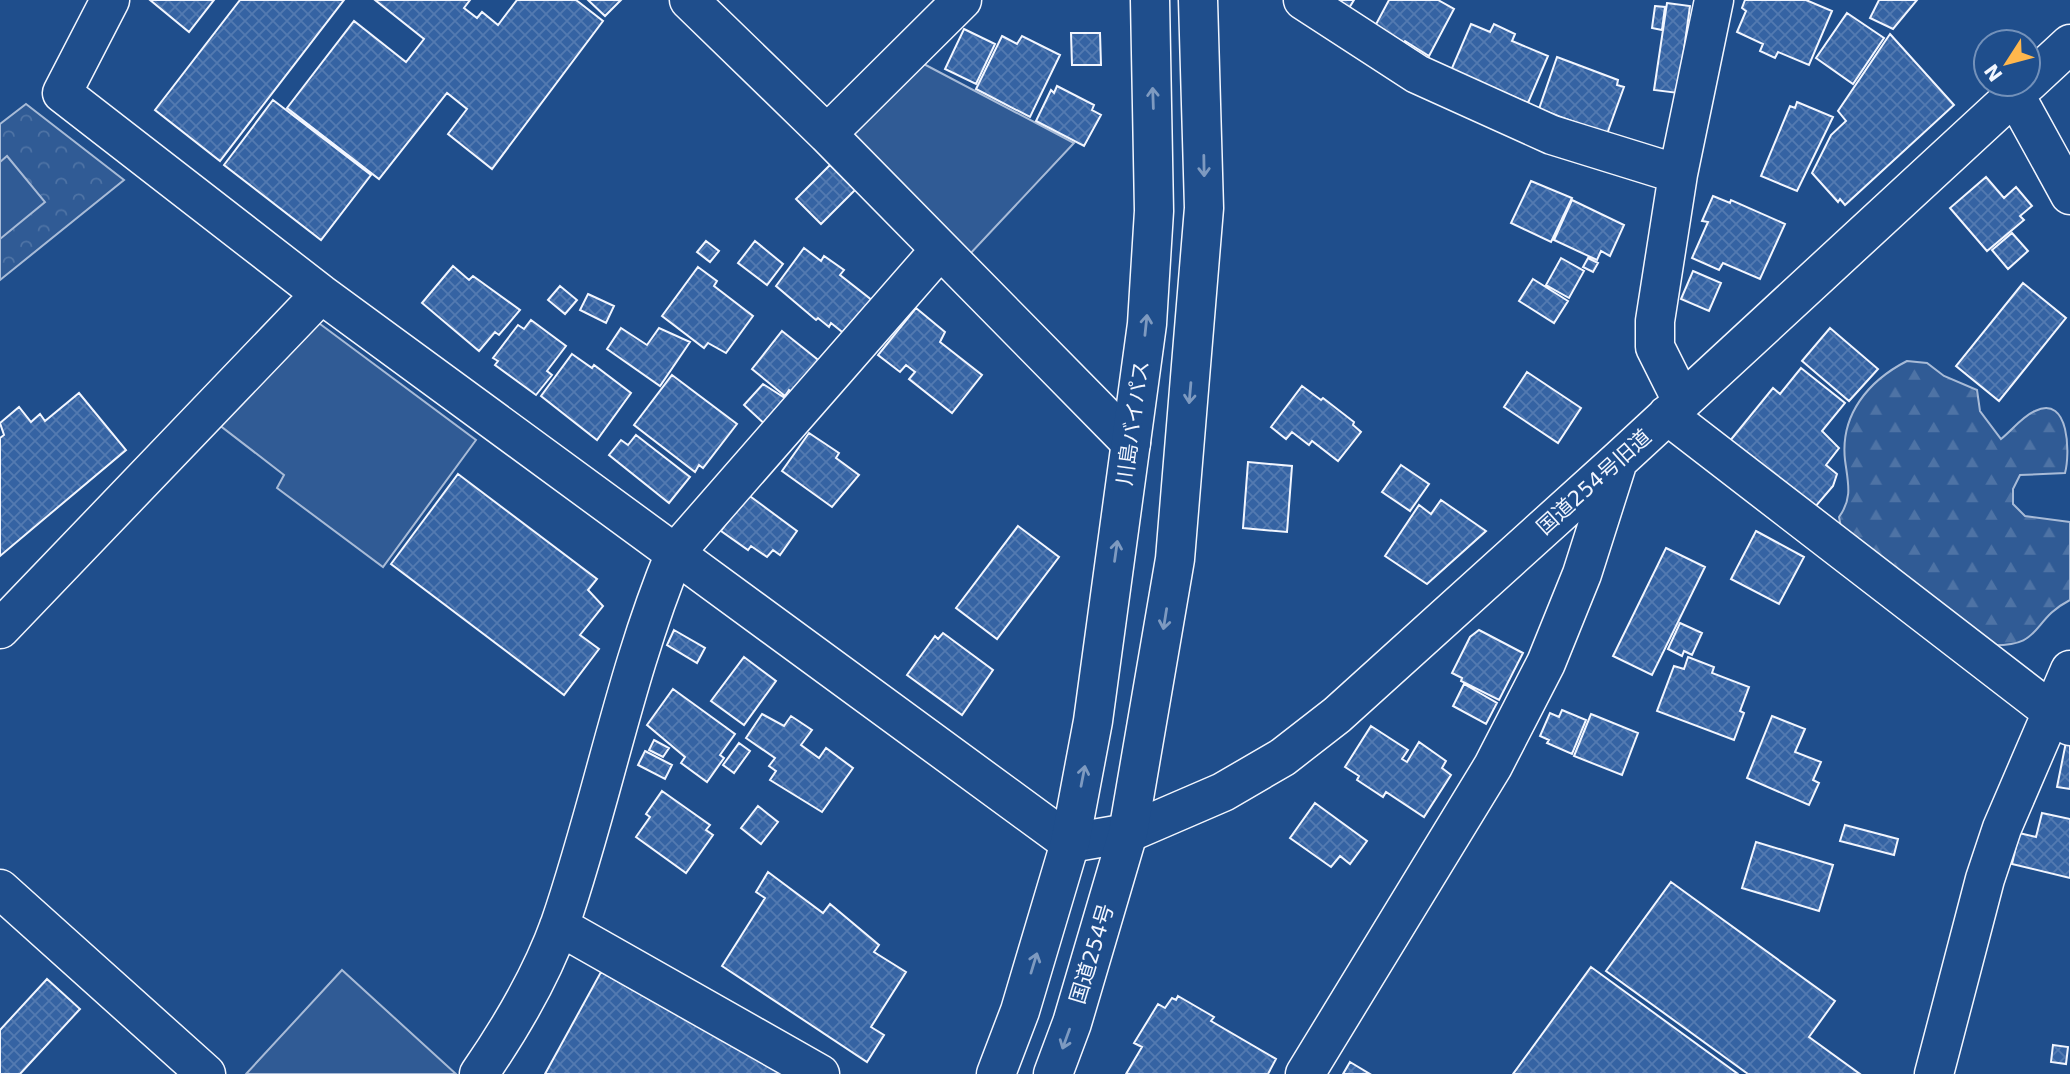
<svg xmlns="http://www.w3.org/2000/svg" width="2070" height="1074" viewBox="0 0 2070 1074" font-family="'DejaVu Sans','Noto Sans JP',sans-serif">
<defs>
<pattern id="forest-firs" width="22" height="20" patternUnits="userSpaceOnUse" patternTransform="scale(1.75)"><rect width="22" height="20" fill="#305b95"/><path d="M5 1l3.5 6h-7zM16 11l3.5 6h-7z" fill="#4e73a5"/></pattern>
<pattern id="park-crowns" width="20" height="18" patternUnits="userSpaceOnUse" patternTransform="scale(1.75)"><rect width="20" height="18" fill="#305b95"/><path d="M2 6a3 3 0 1 1 6 0M12 15a3 3 0 1 1 6 0" fill="none" stroke="#4e73a5"/></pattern>
<pattern id="building-cross-hatch" width="8" height="8" patternUnits="userSpaceOnUse" patternTransform="scale(1.75)"><rect width="8" height="8" fill="#3563a3"/><path d="M0 0l8 8M0 8l8-8" fill="none" stroke="#537ab1"/></pattern>
</defs>
<rect width="100%" height="100%" fill="#1f4e8c"/>
<path fill="url(#forest-firs)" stroke="#a8bbd7" stroke-width="2" d="M1907,361L1927,363L1944,376L1977,390L1980,411L2001,439C2011,431 2023,416 2035,411C2070,394 2070,455 2065,473L2020,475L2013,489V504L2025,516L2070,522V600C2029,621 2045,648 1987,645L1843,538L1839,517C1853,498 1848,483 1845,460C1840,415 1868,381 1907,361Z"/>
<path fill="url(#park-crowns)" stroke="#a8bbd7" stroke-width="2" d="M26,104L124,180L0,280V124Z"/>
<path fill="#305b95" stroke="#a8bbd7" stroke-width="2" d="M920,62L1074,143L969,255L855,141L854,127Z
M7,156L45,202L0,239V162Z
M312,318L476,440L383,567L277,488L284,475L218,424Z
M342,970L456,1074H246Z"/>
<path fill="url(#building-cross-hatch)" stroke="#f2f6ff" stroke-width="2" d="M150,0H214L189,32Z
M240,0H344L220,161L155,110Z
M375,0H470L464,8L477,18L482,12L498,25L517,0H576L603,21L492,169L448,134L467,109L447,93L379,179L287,108L354,21L406,62L424,39Z
M588,0H621L605,16Z
M1337,0H1354L1349,8Z
M1389,0H1438L1454,9L1429,56L1405,41L1403,44L1374,28Z
M1745,0H1806L1832,11L1809,65L1778,52L1775,58L1760,51L1763,44L1737,32L1746,11L1742,8Z
M1879,0H1917L1893,29L1870,18Z
M1667,3L1690,6L1678,93L1654,90Z
M1655,6L1665,7L1662,30L1652,28Z
M1847,13L1884,38L1853,84L1816,58Z
M1471,24L1490,32L1494,24L1515,34L1512,41L1548,56L1528,103L1477,81L1449,75Z
M964,29L995,44L976,84L945,69Z
M1071,33H1100L1101,65H1072Z
M1890,34L1954,105L1845,205L1840,199L1838,202L1812,173L1831,135L1846,121L1838,111Z
M1002,36L1017,44L1022,36L1060,55L1030,117L976,89Z
M1557,57L1618,80L1617,85L1624,87L1607,134L1539,109Z
M1057,86L1094,105L1092,110L1101,115L1084,146L1036,121L1051,90L1054,93Z
M273,100L371,175L321,240L224,165Z
M1797,102L1833,117L1797,191L1761,176L1790,106L1795,108Z
M830,165L855,190L821,224L796,199Z
M1986,177L2004,198L2016,187L2032,206L2020,216L2024,220L1987,251L1950,208Z
M1531,181L1572,198L1551,242L1511,223Z
M1713,196L1730,203L1731,200L1785,224L1760,279L1723,263L1719,270L1692,258L1708,222L1702,221Z
M1572,200L1624,225L1610,256L1601,251L1597,260L1554,240Z
M2012,233L2028,251L2008,269L1992,250Z
M706,241L719,251L710,262L697,252Z
M755,241L783,264L767,285L738,263Z
M804,248L821,261L824,256L844,270L840,275L873,301L846,335L831,323L829,327L818,318L816,320L776,286Z
M1561,258L1584,271L1569,298L1546,285Z
M1588,258L1598,263L1593,272L1583,267Z
M453,266L469,280L473,276L520,310L499,335L495,332L479,351L422,303Z
M698,267L717,281L714,286L753,316L726,353L708,343L704,348L662,316Z
M1693,271L1721,283L1709,311L1681,299Z
M1533,279L1568,301L1554,323L1519,301Z
M2023,283L2066,318L1999,401L1956,366Z
M560,286L577,300L565,314L548,300Z
M588,294L614,306L606,323L580,310Z
M916,308L945,332L940,342L982,375L952,413L909,379L915,372L906,365L900,372L878,355Z
M531,320L566,346L547,371L552,375L536,395L495,365L498,361L493,358L518,325L524,329Z
M621,328L647,345L659,328L690,342L660,386L607,349Z
M1830,328L1878,369L1849,401L1802,361Z
M782,331L822,363L796,396L789,390L785,396L752,369Z
M572,354L592,368L594,365L631,393L597,440L541,396Z
M1801,368L1845,403L1822,431L1839,448L1826,465L1837,474L1833,486L1809,514L1729,442L1773,388L1780,394Z
M1527,372L1581,408L1558,443L1504,407Z
M672,375L737,424L703,468L699,465L695,472L634,425Z
M763,384L791,402L768,427L744,405Z
M1302,386L1321,400L1323,398L1354,422L1353,425L1361,432L1338,461L1312,441L1309,445L1292,432L1286,439L1271,427Z
M79,393L126,450L0,556V438L4,435L0,423L19,407L31,422L40,414L45,421Z
M809,433L839,453L836,458L859,475L832,507L782,471Z
M636,435L690,477L669,503L609,455L621,440L628,445Z
M1248,462L1292,466L1287,532L1243,528Z
M1401,465L1429,484L1410,511L1382,492Z
M458,474L597,579L588,590L603,606L580,635L599,649L564,695L391,564Z
M747,494L797,531L780,555L773,550L767,557L751,546L748,550L721,531Z
M1441,500L1486,531L1427,584L1385,556L1419,505L1431,514Z
M1018,526L1059,557L997,639L956,608Z
M1756,531L1804,557L1779,604L1731,579Z
M1666,548L1705,567L1652,675L1613,656Z
M1680,623L1702,633L1692,655L1684,651L1682,656L1668,649Z
M674,630L705,648L697,663L667,645Z
M1479,630L1523,653L1499,700L1461,681L1462,678L1452,673L1470,637Z
M943,633L993,670L962,715L907,675L935,636L938,639Z
M744,657L776,681L744,725L711,701Z
M1688,657L1714,667L1712,673L1749,687L1740,711L1744,713L1734,740L1657,711L1674,666L1684,669Z
M1464,684L1497,703L1486,724L1453,706Z
M673,689L735,734L720,755L724,758L707,782L681,763L685,757L647,725Z
M1562,710L1586,720L1572,754L1547,743L1549,740L1540,736L1550,713L1559,717Z
M762,714L784,726L791,716L812,730L801,745L819,758L826,748L853,768L822,812L770,780L776,771L769,766L775,758L746,738Z
M1591,714L1638,733L1622,775L1574,756Z
M1772,716L1805,729L1795,752L1821,762L1813,780L1819,783L1809,805L1747,778Z
M1371,726L1408,750L1402,759L1407,762L1419,742L1446,761L1442,768L1451,775L1424,817L1386,792L1383,797L1357,780L1359,776L1345,767Z
M654,740L669,748L663,757L649,750Z
M2066,742L2070,743V789L2057,787Z
M739,743L750,751L734,773L723,765Z
M645,751L672,765L665,779L638,765Z
M662,791L710,825L706,830L713,835L686,873L636,837L650,817L646,814Z
M1315,803L1367,841L1350,864L1340,856L1331,867L1290,838Z
M758,806L778,822L761,844L741,828Z
M2042,813L2070,819V878L2012,864L2019,833L2036,837Z
M1845,825L1898,839L1894,855L1840,841Z
M1756,842L1833,865L1819,911L1742,888Z
M768,872L823,913L830,904L879,945L874,952L906,972L871,1027L884,1035L867,1062L722,966L765,898L756,892Z
M1671,882L1835,1001L1809,1037L1860,1074H1748L1606,971Z
M1591,967L1738,1074H1513Z
M601,972L783,1074H545Z
M47,979L80,1009L20,1074H0V1030Z
M1178,996L1214,1017L1211,1021L1276,1059L1268,1074H1126L1142,1047L1134,1043L1158,1004L1165,1008L1172,998L1176,1000Z
M2053,1045L2068,1047L2066,1064L2051,1062Z
M1350,1062L1370,1074H1343Z"/>
<g fill="none" stroke-linecap="round" stroke-linejoin="round">
<g stroke="#f2f6ff" stroke-width="41">
<path id="minor" d="M110,0L62,93L321,294L1070,843L1128,833L1223,792L1283,757L1337,715L1619,460L2026,84
M689,0L827,134L1131,443
M1303,0L1417,74L1552,135L1678,174
M2028,83L2070,44
M2015,95L2070,195
M827,134L962,0
M1682,401L1655,347V321L1678,174L1714,0
M1667,415L2070,726
M0,629L321,294
M0,889L206,1074
M559,926L820,1074
M479,1074C510,1029 541,977 560,924C602,802 625,673 675,553L939,251
M1305,1074L1493,766L1546,663L1582,574L1618,461
M1934,1074L1985,879L2002,828L2070,670"/>
</g>
<g stroke="#f2f6ff" stroke-width="41">
<path id="highway" d="M996,1074L1020,1011L1070,843L1093,721L1147,324L1154,211L1150,0
M1053,1074L1072,1023L1128,833L1175,559L1204,208L1198,0"/>
</g>
<use href="#minor" stroke="#1f4e8c" stroke-width="38"/>
<use href="#highway" stroke="#1f4e8c" stroke-width="38"/>
</g>
<defs><path id="oneway-shaft" d="M-6 0H5M1.5-3L5.5 0L1.5 3" fill="none" stroke-width="1.6" stroke-linecap="round" stroke-linejoin="round" transform="scale(1.75)"/></defs>
<g stroke="#7e9ac0">
<use href="#oneway-shaft" transform="translate(1153 98) rotate(-92)"/>
<use href="#oneway-shaft" transform="translate(1204 166) rotate(89)"/>
<use href="#oneway-shaft" transform="translate(1146 325) rotate(-84)"/>
<use href="#oneway-shaft" transform="translate(1190 393) rotate(95)"/>
<use href="#oneway-shaft" transform="translate(1116 551) rotate(-82)"/>
<use href="#oneway-shaft" transform="translate(1165 619) rotate(99)"/>
<use href="#oneway-shaft" transform="translate(1083 776) rotate(-79)"/>
<use href="#oneway-shaft" transform="translate(1034 963) rotate(-73)"/>
<use href="#oneway-shaft" transform="translate(1066 1039) rotate(110)"/>
</g>
<g text-anchor="middle" stroke-width="5" stroke-linejoin="round" paint-order="stroke">
<g font-size="21" fill="#f2f6ff" stroke="#1f4e8c">
<text transform="translate(1133 423) rotate(-82)" y="7">川島バイパス</text>
<text transform="translate(1594 482) rotate(-42)" y="7">国道254号旧道</text>
<text transform="translate(1092 954) rotate(-73)" y="7">国道254号</text>
</g>
</g>
<g transform="translate(2007 63) rotate(234)"><circle r="33" fill="#1f4e8c" stroke="#7391ba" stroke-width="2"/>
<path d="M0-5L12 26L0 18L-12 26Z" fill="#ffb74d"/>
<text y="-10" font-size="19" font-weight="bold" text-anchor="middle" fill="#f2f6ff">N</text>
</g>
</svg>
